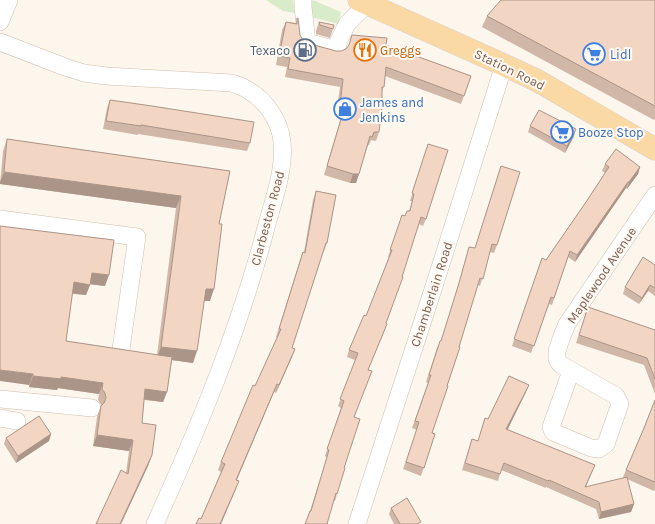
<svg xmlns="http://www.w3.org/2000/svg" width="655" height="524" viewBox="0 0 655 524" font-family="Karla,sans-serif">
<rect width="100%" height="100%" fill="#fdf6ec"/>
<path fill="#d8ecc9" d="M266,0H293L295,13L283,11Z
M313,0L341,12L338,24L311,17L310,4Z"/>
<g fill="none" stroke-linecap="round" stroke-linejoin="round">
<g stroke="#d1beb0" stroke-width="18">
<path id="minor" d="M303,0V7L307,42L336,50L340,38L347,24L367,4
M0,22L9,0
M0,42L65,67L84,73L106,76L232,83C237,85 242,86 246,89C265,99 280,120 282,142C285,168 274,199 267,224C240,328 199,427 155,524
M0,219L137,237L121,349
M571,371L551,427L553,432L591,448L599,449L606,444L620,404L616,396L560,364L557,359V351L562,336L567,324L655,195
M0,399L92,408
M0,418L17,421
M357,524L437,277L504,65"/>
</g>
<g stroke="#dad1cd" stroke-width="23">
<path id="major" d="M359,0L504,65L538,81L655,149"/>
</g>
<use href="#minor" stroke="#fff" stroke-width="17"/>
<use href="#major" stroke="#fbd9a5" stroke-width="22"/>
</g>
<path fill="#d1b7a8" d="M655,0V118L654,120L482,27L487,16Z
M297,18L300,35L303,40L307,43L336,51H341L386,45L471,76L461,104L385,76L382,93L379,132L376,141L371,140L369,145H368L356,183H350L324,175L342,114L336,115L340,87L285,77L287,67L276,65L282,30L286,22L296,23Z
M319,22L334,25L330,38L316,34V31Z
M110,100L250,143L247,151L138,134V135L103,129L107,108Z
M530,126L574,136L565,153L528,132Z
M7,139L230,171L219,224L210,301H204L193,363L172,360L167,392L163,402L144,400L142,423L152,455L148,466L121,524L126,473L129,451L93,446L97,417L101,405L98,400L99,394L58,388L57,390L29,387V385L0,226L105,286L90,284L86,295L72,294L66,341L157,355L176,208L0,184L3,151Z
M426,151V219L423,226L419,224L386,323L387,324L368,370L354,417L344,468L337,494L335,501H334L327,524H305L310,511L327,457L325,456L341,408L338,406L355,360L347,357L349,350L366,316L389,257H388L402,215L405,216L409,211L412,201H410Z
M605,164L640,167L638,174L627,189L626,188L575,262L568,257L552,305L549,304L531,353L512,346L542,258L546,260L586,202L605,173L602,171Z
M501,166L497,245L494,253L490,252L480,286L478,285L432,433L435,434L421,476L403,469L417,430L412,428L428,383L426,382L437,348L441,341L457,290L467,254L469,247L475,248Z
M316,191L327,243L324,251H323L292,348V357L276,393L274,392L237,480L236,489L221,524H196L201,519L221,472L218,470L221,462L278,338L276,337L300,260L303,252H304L313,200Z
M655,265V296L648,291L639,304L623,294L625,287Z
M588,307L655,330V394L644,365L576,343Z
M529,385L526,392L507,430L595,465L586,487L625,478L623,477L644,428L655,400V489L654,491L627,479L634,504L631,512L599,519L596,509L546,487V488L501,470L498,481L462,470L472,439L478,441L485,418L488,419Z
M51,434L49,441L16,463L4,444L6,438Z
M391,508L420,524H394L389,514Z"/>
<path fill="#aa9588" d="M340,106H345L342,114L336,115Z
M576,129L574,136L565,153L567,146Z
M640,167L638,174L627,189L629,182Z
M4,172L181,196L176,208L0,184V182Z
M353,174H359L356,183H350Z
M628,182L626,188L575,262L577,255Z
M92,273L109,275L105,286L88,284Z
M74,282L90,285L86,295L70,293Z
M650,285L648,291L639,304L642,298Z
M206,289H214L210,301H202Z
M161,347L197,351L193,363L157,358Z
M295,349L292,357L276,393L279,385Z
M0,370L33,374L29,385L0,381Z
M33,376L61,377L103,383L99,394L58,388L57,390L29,387Z
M277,384L274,392L233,488L236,480Z
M529,385L526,392L504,437L506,429Z
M145,389L167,392L163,402L141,399Z
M51,434L49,441L16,463L18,456Z
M97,435L133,440L129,451L93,446Z
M152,455L148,466L121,524H120Z
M239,481L221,524H220Z
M634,504L631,512L599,519L601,512Z"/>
<path fill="#f3d5c3" stroke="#aa9588" d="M501,0H655V106L487,16Z
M297,18H298L300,35L303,40L307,43L336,51H341L346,49L349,45L352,35L387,38L386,45L471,76L464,96L386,67L384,87H382V106L379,132H374L372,137L370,136L359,174H353L327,166L345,106H340L343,79L288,69L290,58L279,56L286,22L297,24Z
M319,22L334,25L333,29L320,25Z
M110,100L152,106L254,122L250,143L141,125V126L106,121Z
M539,110L576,129L567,146L530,126Z
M7,139L230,171L219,224H222L214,289H206L197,351L161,347L181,196L4,172Z
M428,144L448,150L426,219L421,217L402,277H403L386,323L387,324L368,370L372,371L354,417L360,419L344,468H345L337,494L336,493L327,524H305L310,511H311L329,450L327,449L344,401L340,399L358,353L349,350L364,315L366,316L392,250H390L402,215L405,216L407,211H410L414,194L412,193Z
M616,149L640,167L629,182H628L577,255L570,251L554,298L551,297L534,346L514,339L542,258L546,260L586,202L609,167L605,164Z
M501,166L520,172L497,245L492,244L483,279L480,278L459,347H460L447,386H448L432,433L435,434L424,468L406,462L419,422L415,421L431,375H429L440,341H441L459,283L469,247L475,248Z
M316,191L336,195L327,243H326L292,348L295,349L279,385L277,384L236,480L239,481L220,524H196L199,518L201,519L225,464L221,462L253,385L255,386L281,329H279L303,252L305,253Z
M0,226L114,240L109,275L92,273L90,285L74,282L66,341L172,357L167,392L145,389L142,423L156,425L152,455L120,524H96L121,470L128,474L133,440L97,435L101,406L104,403L106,398L105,393L102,389L103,383L61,377V379L33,376V374L0,370Z
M643,257L655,265V288L650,285L642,298L625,287Z
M588,307L655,330V379L647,358L579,335Z
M509,376L529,385L506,429L595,465L585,487L627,477L634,504L601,512L599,502L549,480L548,481L504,463L500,474L465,463L472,439L478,441L485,418L488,419Z
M655,400V482L626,470L644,428Z
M39,416L51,434L18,456L6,438Z
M407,498L421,522L417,524H400L391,508Z"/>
<defs>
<g id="fuel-ring" transform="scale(1.15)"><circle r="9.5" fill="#fffaf3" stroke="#5c6f8a" stroke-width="1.5"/><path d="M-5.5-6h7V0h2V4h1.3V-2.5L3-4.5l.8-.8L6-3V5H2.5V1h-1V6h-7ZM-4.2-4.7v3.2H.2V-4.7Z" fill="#5c6f8a"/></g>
<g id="restaurant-ring" transform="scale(1.15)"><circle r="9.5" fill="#fffaf3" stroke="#e8710a" stroke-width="1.5"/><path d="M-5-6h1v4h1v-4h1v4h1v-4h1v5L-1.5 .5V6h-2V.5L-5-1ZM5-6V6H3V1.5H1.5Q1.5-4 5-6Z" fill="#e8710a"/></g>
<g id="supermarket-ring" transform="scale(1.15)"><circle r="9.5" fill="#fffaf3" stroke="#3f7fe0" stroke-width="1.5"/><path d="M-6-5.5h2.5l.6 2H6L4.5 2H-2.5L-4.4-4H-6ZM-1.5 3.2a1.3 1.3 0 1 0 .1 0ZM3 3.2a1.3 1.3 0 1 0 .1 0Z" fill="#3f7fe0"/></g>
<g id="shop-ring" transform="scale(1.15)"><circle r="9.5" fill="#fffaf3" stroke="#3f7fe0" stroke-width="1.5"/><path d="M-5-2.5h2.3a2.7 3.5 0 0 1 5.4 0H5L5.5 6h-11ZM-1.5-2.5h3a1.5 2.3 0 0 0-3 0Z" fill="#3f7fe0"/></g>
</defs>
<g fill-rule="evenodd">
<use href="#fuel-ring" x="305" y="50"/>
<use href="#restaurant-ring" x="365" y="50"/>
<use href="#supermarket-ring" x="594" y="54"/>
<use href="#shop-ring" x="345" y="109"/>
<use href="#supermarket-ring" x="562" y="132"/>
</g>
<g text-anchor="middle" stroke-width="4" stroke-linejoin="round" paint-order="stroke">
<g font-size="13" fill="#4e5e75" stroke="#fffaf3" text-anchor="end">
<text x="290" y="55">Texaco</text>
</g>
<g font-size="13" fill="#c56008" stroke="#fffaf3" text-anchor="start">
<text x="380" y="55">Greggs</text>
</g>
<g font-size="13" fill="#366cbe" stroke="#fffaf3" text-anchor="start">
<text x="610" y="59">Lidl</text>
<text x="360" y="107">James and<tspan x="360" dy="15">Jenkins</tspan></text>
<text x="578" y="137">Booze Stop</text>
</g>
<g font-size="13" fill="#7a5c4d" stroke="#fffaf3">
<text transform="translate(510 69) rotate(26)" y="5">Station Road</text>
<text transform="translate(267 218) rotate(-75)" y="5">Clarbeston Road</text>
<text transform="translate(601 275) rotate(-56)" y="5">Maplewood Avenue</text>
<text transform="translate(431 294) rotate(-72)" y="5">Chamberlain Road</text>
</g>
</g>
</svg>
